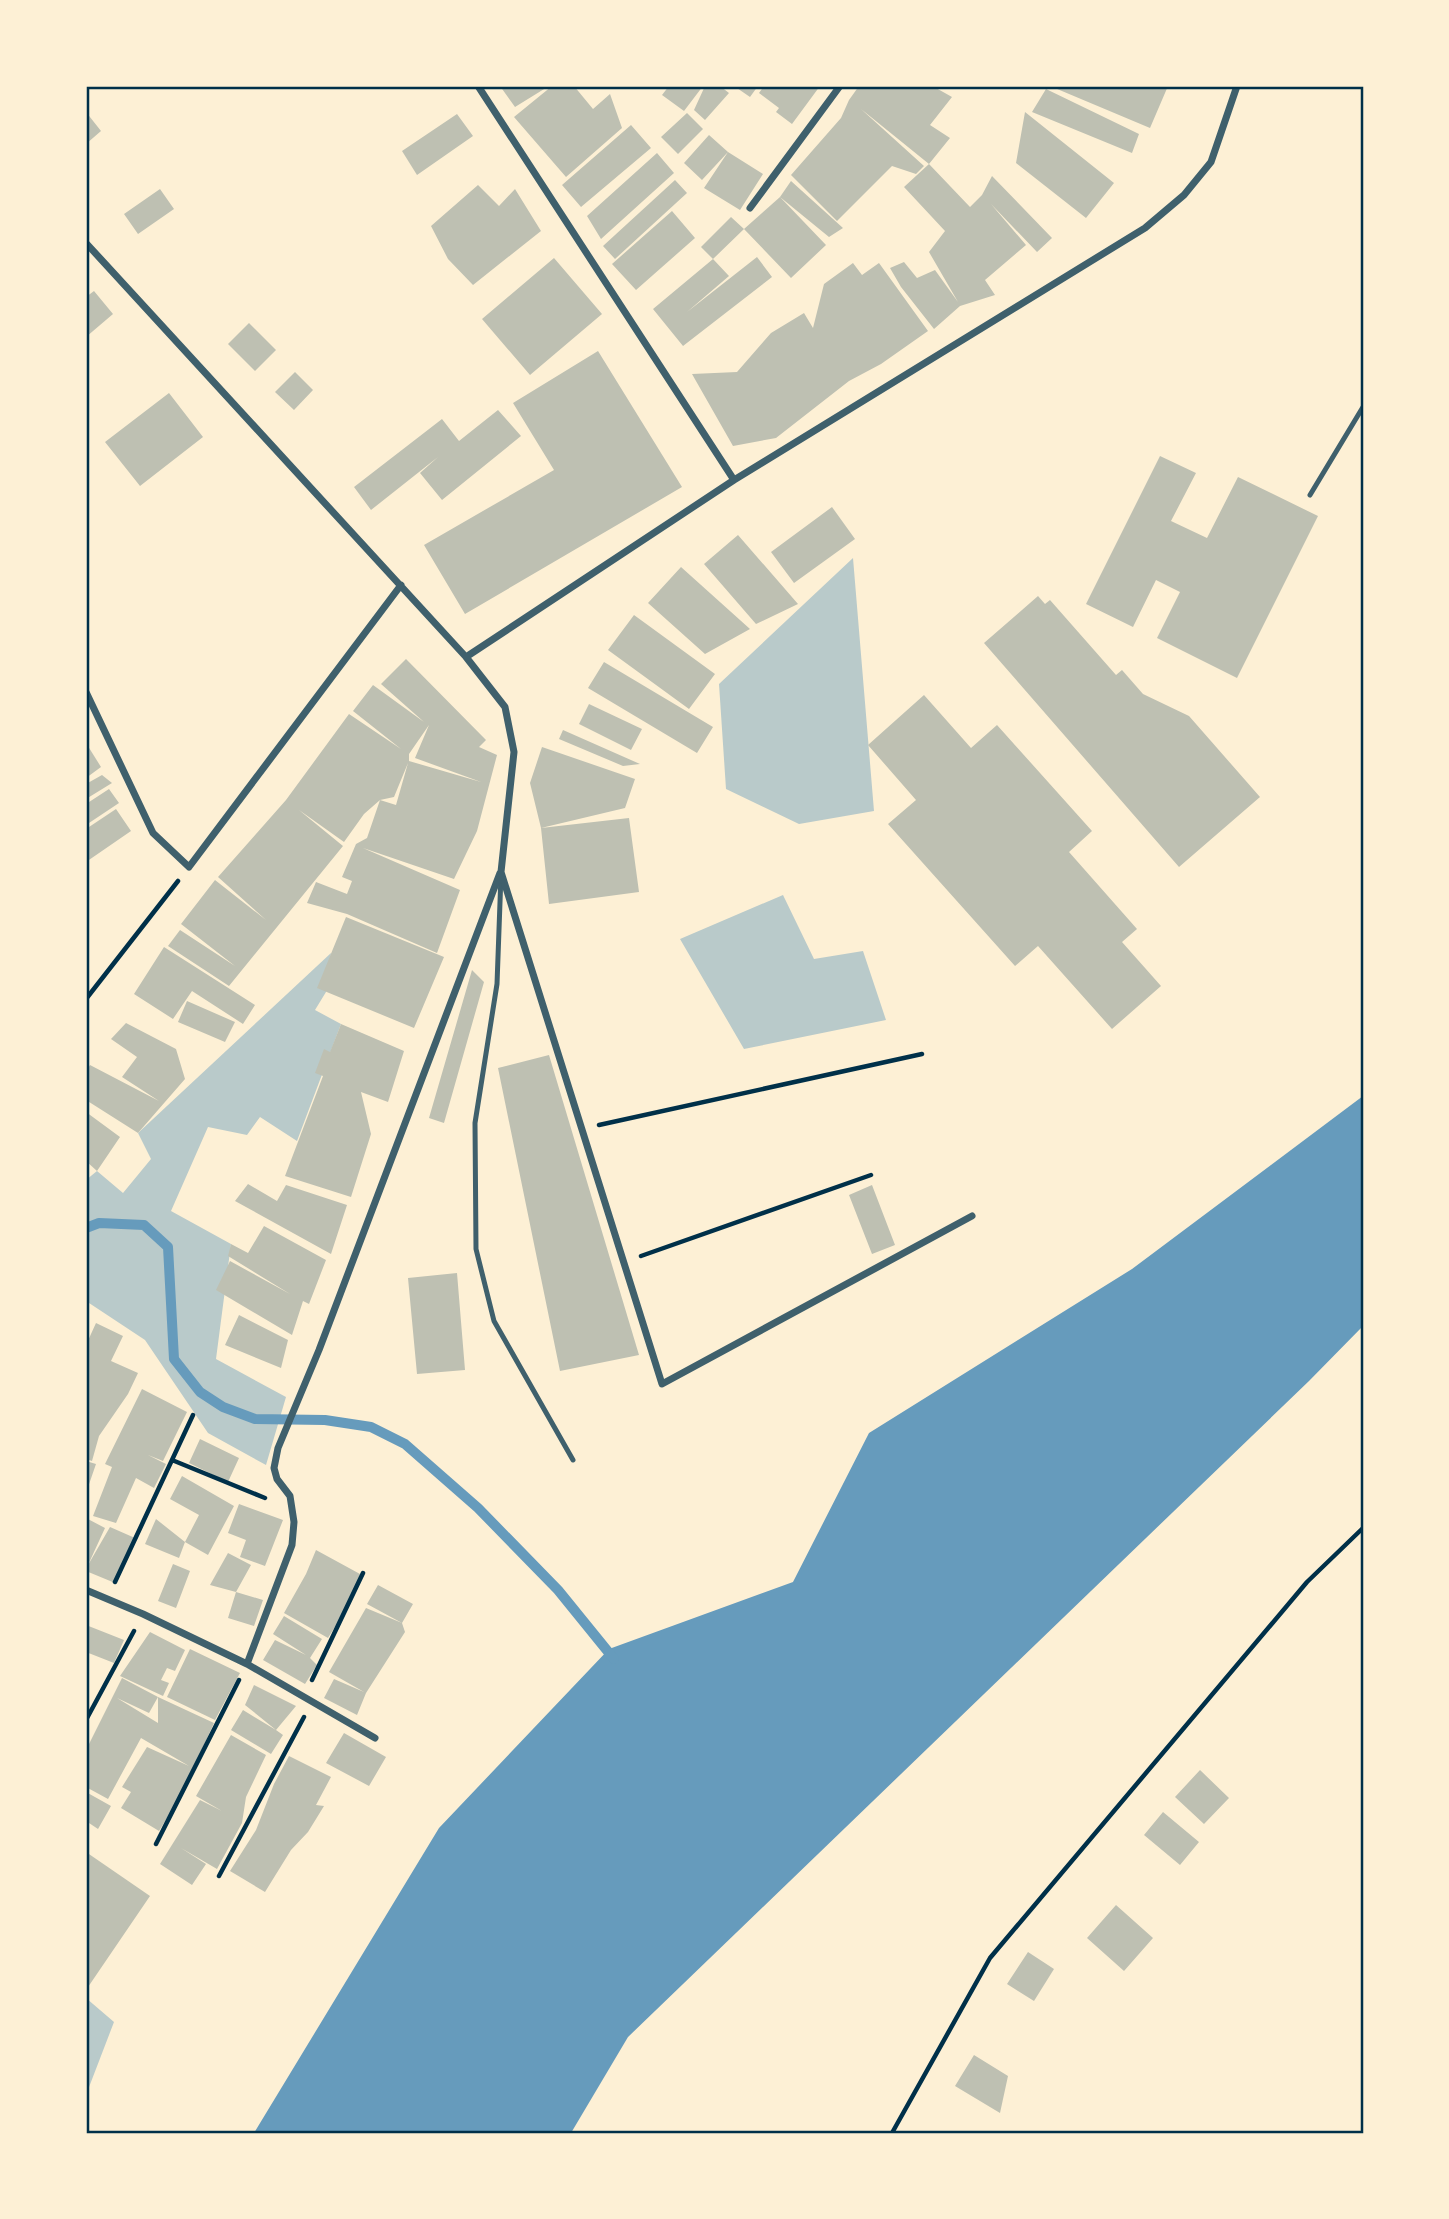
<svg xmlns="http://www.w3.org/2000/svg" width="1449" height="2219" viewBox="0 0 1449 2219" font-family="Ubuntu,sans-serif">
<rect width="100%" height="100%" fill="#fdf0d5"/>
<path fill="#b9caca" d="M853,558L874,811L799,824L726,789L719,684Z
M783,895L814,959L863,951L886,1020L744,1049L680,939Z
M331,953L326,992L315,1010L341,1024L297,1141L260,1117L247,1135L208,1127L171,1211L231,1244L216,1359L286,1397L266,1465L208,1433L145,1340L86,1301V1180L97,1171L123,1193L151,1159L138,1133Z
M86,1998L114,2022L86,2095Z"/>
<path fill="#669bbc" d="M1363,1096V1326L1309,1381L628,2037L571,2133H254L439,1828L609,1649L793,1582L869,1433L1132,1269Z"/>
<g fill="none" stroke-linecap="round" stroke-linejoin="round">
<path stroke="#669bbc" stroke-width="10" d="M86,1228L99,1223L144,1225L168,1247L174,1359L200,1392L223,1407L255,1419L325,1420L371,1427L405,1444L478,1508L558,1590L614,1659"/>
</g>
<path fill="#bec0b2" fill-rule="evenodd" d="M500,86H549L515,107Z
M552,86H574L593,109L610,94L622,128L566,177L514,117Z
M669,86H703L684,111L662,95Z
M705,86H720L729,93L705,120L694,110Z
M734,86H758L750,97Z
M764,86H820L792,124L776,112L779,108L759,93Z
M859,86H938L936,88L952,97L930,125L950,138L929,164L861,109L924,166L916,174L892,166L837,221L791,175L841,118L849,100Z
M1050,86H1168L1150,128Z
M1046,89L1139,134L1132,153L1032,112Z
M86,112L101,131L86,144Z
M1025,112L1114,183L1086,218L1016,163Z
M687,113L703,129L678,154L661,137Z
M457,114L473,136L417,175L402,151Z
M631,125L651,148L581,207L562,185Z
M709,135L728,152L763,174L740,210L704,188L728,152L702,180L684,163Z
M657,153L674,173L601,239L587,216Z
M929,164L970,207L982,195L992,176L1052,238L1037,252L991,204L1026,245L985,280L995,295L960,306L934,329L901,287L890,268L904,262L917,278L935,270L958,302L929,252L945,231L904,187Z
M675,180L687,193L615,259L603,246Z
M791,181L843,228L829,237L780,197Z
M478,185L499,206L515,189L541,231L473,285L448,259L431,226Z
M160,189L174,209L138,234L124,214Z
M780,197L826,245L791,278L744,229Z
M672,211L695,238L636,290L612,264Z
M731,217L744,229L713,259L701,247Z
M757,257L772,277L683,346L653,309L713,259L729,276L687,312Z
M554,258L602,314L530,375L482,319Z
M853,263L862,275L879,263L928,331L881,364L849,381L776,438L733,446L692,374L737,372L771,333L804,313L813,328L824,284Z
M94,291L113,314L86,337V297Z
M249,323L276,350L255,371L228,344Z
M598,351L682,487L465,614L424,545L554,470L513,403Z
M295,372L313,390L294,410L275,392Z
M169,393L203,437L140,486L105,442Z
M498,410L521,436L442,500L420,473L438,457L371,510L354,487L442,419L459,441Z
M1160,456L1196,473L1171,521L1207,538L1238,477L1318,516L1237,678L1157,638L1180,592L1156,580L1133,627L1086,604Z
M832,507L855,539L794,583L771,552Z
M738,535L798,604L756,624L704,564Z
M681,567L750,629L705,654L648,603Z
M1038,596L1045,604L1050,600L1116,675L1122,670L1143,694L1189,716L1260,797L1179,867L984,643Z
M634,615L715,674L689,709L608,650Z
M406,659L486,740L479,747L497,755L477,831L454,879L363,848L460,890L437,953L347,914L307,903L316,882L347,894L352,881L342,877L356,844L367,838L380,800L364,814L344,842L299,810L343,846L229,986L168,946L180,930L235,966L181,924L215,880L266,920L218,877L286,800L349,714L401,749L353,711L373,685L424,722L381,684ZM429,725L415,758L481,782L409,761V754ZM408,763L396,805L380,800L394,797Z
M604,662L713,727L697,753L588,688Z
M924,695L971,748L997,725L1092,831L1069,852L1137,929L1122,942L1161,986L1112,1029L1038,946L1015,966L888,824L916,800L868,745Z
M589,704L642,729L631,750L579,724Z
M563,730L640,764L623,766L559,739Z
M86,743L101,767L86,778Z
M542,747L635,779L625,808L541,828L530,783Z
M102,775L112,783L86,799V784Z
M109,789L119,803L86,825V804Z
M116,809L131,831L86,862V829Z
M629,818L639,892L549,904L541,828Z
M346,917L444,957L414,1028L317,988Z
M164,947L255,1005L243,1024L192,991L173,1019L134,994Z
M472,970L484,982L444,1123L429,1118Z
M187,1001L235,1022L225,1042L178,1022Z
M126,1023L176,1049L185,1079L138,1133L86,1100V1072L90,1065L159,1101L122,1077L137,1057L111,1039Z
M341,1024L404,1051L388,1102L361,1092L371,1134L351,1197L285,1176L323,1076L315,1073L324,1049L330,1052Z
M549,1055L639,1355L560,1371L498,1068Z
M86,1112L120,1137L97,1171L86,1161Z
M248,1184L277,1201L286,1185L347,1205L331,1254L235,1201Z
M872,1185L895,1245L872,1254L849,1195Z
M264,1226L326,1260L309,1304L303,1301L292,1335L216,1290L230,1261L290,1294L228,1256L231,1244L248,1253Z
M457,1273L465,1370L417,1374L408,1278Z
M239,1315L288,1340L281,1368L225,1345Z
M96,1323L123,1336L111,1361L138,1373L128,1394L99,1436L92,1461L86,1459V1345Z
M142,1389L187,1412L163,1461L148,1455L166,1464L154,1488L136,1478L116,1523L93,1516L112,1467L105,1464Z
M200,1439L239,1458L228,1482L189,1463Z
M86,1461L96,1464L86,1493Z
M182,1476L234,1506L208,1555L185,1542L179,1558L145,1544L156,1519L185,1542L199,1515L170,1499Z
M239,1504L283,1520L265,1566L240,1557L246,1540L228,1533Z
M86,1518L105,1528L88,1565L110,1527L135,1538L115,1583L86,1571Z
M316,1550L360,1574L351,1601L328,1638L284,1613L306,1574Z
M228,1553L251,1565L236,1592L263,1600L254,1626L228,1618L236,1592L210,1585Z
M173,1564L190,1571L176,1608L158,1601Z
M378,1585L413,1604L402,1623L405,1632L366,1693L357,1715L324,1698L334,1679L364,1692L329,1672L366,1608L402,1623L367,1604Z
M284,1616L322,1639L310,1658L317,1665L305,1684L263,1660L275,1640L306,1655L273,1634Z
M86,1625L124,1640L114,1663L86,1652Z
M150,1632L185,1650L175,1671L167,1668L161,1680L169,1683L163,1696L120,1676Z
M190,1649L240,1673L215,1720L167,1697Z
M122,1678L158,1697L149,1713L117,1698L158,1723V1697L214,1723L182,1793L159,1831L121,1808L131,1792L122,1787L147,1747L189,1766L141,1738L108,1799L86,1787V1750Z
M254,1685L296,1706L276,1730L283,1735L271,1754L231,1730L243,1710L276,1730L245,1705Z
M344,1733L386,1757L369,1786L326,1763Z
M231,1735L266,1755L246,1797L242,1823L217,1869L181,1848L206,1864L192,1885L160,1864L200,1800L222,1811L196,1796Z
M289,1756L331,1777L316,1805L324,1806L308,1832L291,1850L265,1892L230,1871L256,1830L274,1784Z
M1200,1770L1229,1798L1204,1824L1175,1797Z
M86,1792L111,1806L98,1829L86,1821Z
M1163,1812L1199,1842L1180,1865L1144,1835Z
M86,1852L150,1896L86,1990Z
M1116,1905L1153,1938L1124,1971L1087,1938Z
M1028,1952L1054,1969L1034,2001L1007,1984Z
M974,2055L1008,2076L1000,2113L955,2086Z"/>
<g fill="none" stroke-linecap="round" stroke-linejoin="round">
<path stroke="#003049" stroke-width="4.5" d="M86,999L178,881
M599,1125L922,1054
M641,1256L871,1175
M172,1460L265,1498
M115,1582L193,1415
M312,1680L363,1573
M86,1720L134,1631
M156,1844L239,1680
M219,1876L304,1717
M892,2133L990,1958L1307,1582L1363,1528"/>
<path stroke="#3f606c" stroke-width="5" d="M1310,495L1363,407
M501,875L497,984L475,1123L476,1249L494,1321L573,1460"/>
<path stroke="#3f606c" stroke-width="7" d="M478,86L734,480
M750,208L840,86
M86,243L466,657L505,707L514,752L501,872L662,1384L972,1216
M466,657L734,480L1145,228L1184,195L1211,162L1237,86
M86,692L153,833L189,867L401,585
M86,1590L143,1614L247,1664L375,1738
M247,1664L292,1545L294,1522L290,1496L277,1479L274,1468L278,1448L319,1350L500,873"/>
</g>
<rect width="1449" height="2219" fill="none" stroke="#fdf0d5" stroke-width="175"/>
<rect x="88" y="88" width="1274" height="2044" fill="none" stroke="#003049" stroke-width="2.5"/>
</svg>
